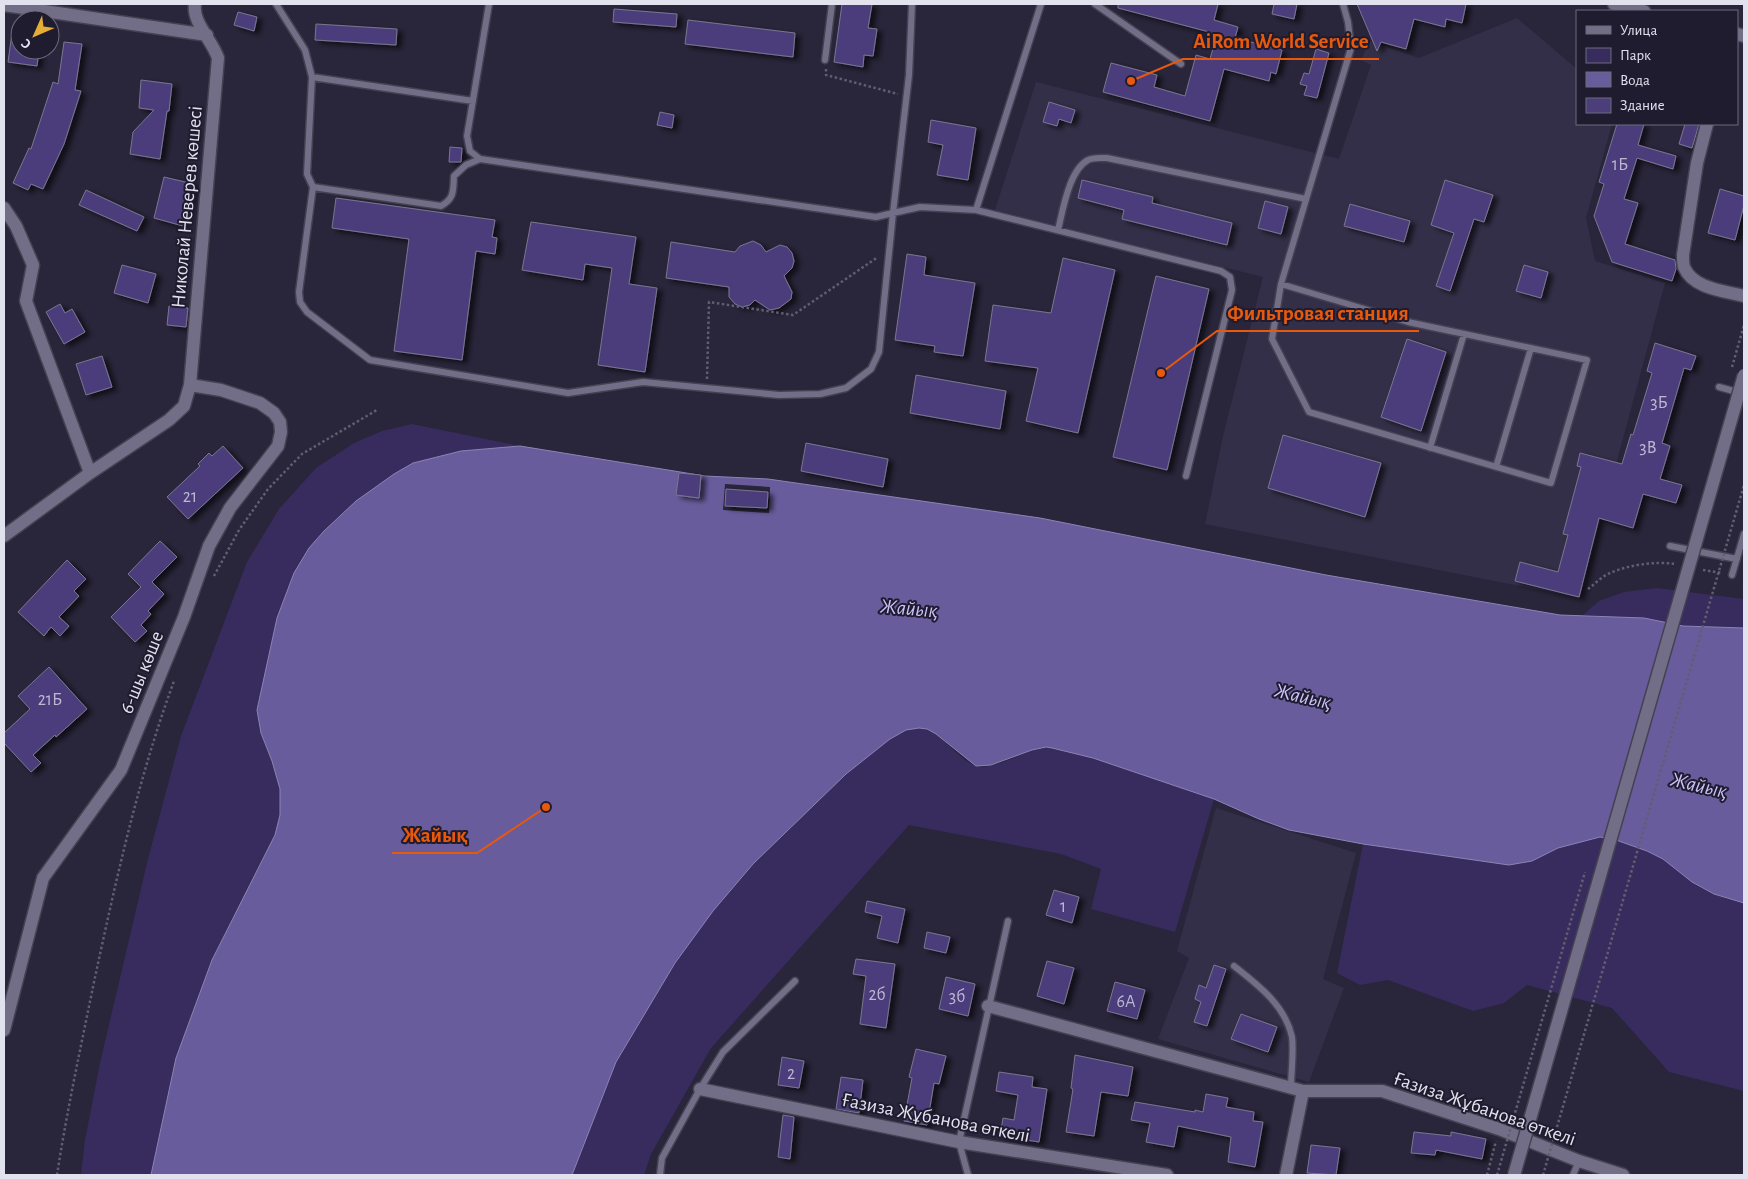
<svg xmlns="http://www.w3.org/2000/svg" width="1748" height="1179" viewBox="0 0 1748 1179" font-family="'Alegreya Sans',sans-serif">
<defs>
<filter id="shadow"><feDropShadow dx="5" dy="3" stdDeviation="2.5" flood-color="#0009"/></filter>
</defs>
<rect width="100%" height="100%" fill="#29253a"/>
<path fill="#332f48" d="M1517,18L1577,69V124H1612L1586,218L1595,261L1665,283L1580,598L1205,524L1223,436L1263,277L995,210L1036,82L1339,159L1371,65L1361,60L1369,41L1419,58Z
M1216,808L1356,853L1323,979L1344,988L1309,1082L1158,1039L1189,958L1177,951Z"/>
<path fill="#382c5e" d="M412,424L520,446L461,451L413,463L394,474L356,501L324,531L294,573L277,618L257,710L261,733L272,761L280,789V815L275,835L212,960L176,1058L151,1175H81L85,1140L100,1063L148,859L181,736L247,562L279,509L316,468L354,443L382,431Z
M1657,588L1744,599V628L1683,626L1644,618L1583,615L1599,601L1624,592Z
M919,728C943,731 958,761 977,766C1000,771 1028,745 1052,748L1093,758L1214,799L1175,932L1091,909L1101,869L1061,854L909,825L711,1048L651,1154L644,1175H572L616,1062L675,963L713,911L753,864L846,774L890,739L906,730Z
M1600,837C1621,841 1644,848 1663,859C1672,865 1681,874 1690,881C1706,892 1726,899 1744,903V1091L1669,1072L1612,1008L1527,985L1504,1003L1473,1011L1388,980L1360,985L1337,973L1363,844L1509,865L1532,861L1558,848Z"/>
<path fill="#695c9c" stroke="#8d84b5" d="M520,446L705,476L768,479L1040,518L1326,575L1560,615L1644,618L1683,626L1744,628V903L1714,894L1692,882L1663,859L1647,851L1616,840L1600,837L1558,848L1532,861L1509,865L1363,844L1289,830L1259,819L1214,799L1093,758L1052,748L1046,747L1032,750L991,765L976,766L936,734L927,729L919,728L906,730L890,739L846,774L753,864L713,911L675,963L616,1062L572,1175H151L176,1058L212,960L275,835L280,815V789L272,761L261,733L257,710L277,618L294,573L309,548L324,531L356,501L394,474L413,463L461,451Z"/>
<path fill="#29253a" d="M725,484L770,487L769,513L723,510Z"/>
<path fill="#4c3e7b" stroke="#7a768f" filter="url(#shadow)" d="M842,4H872L868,28L877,29L873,56L864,55L863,67L834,62Z
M1118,4H1218L1214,20L1238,27L1235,38L1282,50L1276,74L1271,72L1269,81L1224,69L1210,121L1103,92L1111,63L1157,75L1154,87L1185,96L1196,55L1210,59L1217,34L1118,8Z
M1274,4H1297L1294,19L1272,14Z
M1357,4H1466L1462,23L1446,19L1445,27L1414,19L1406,49L1381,42L1377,51Z
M614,9L677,14L676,27L613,22Z
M238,12L257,17L254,31L234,25Z
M688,20L795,33L793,57L685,44Z
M316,24L397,29L396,45L315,40Z
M13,26H20V50H39L37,66L8,62Z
M64,42L82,44L75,90L81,91L64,144L43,189L31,184L28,190L13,183L29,148L31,149L53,82L58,84Z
M1316,49L1329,53L1317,98L1304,95L1307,86L1300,84L1304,73L1309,74Z
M141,80L172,84L169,111H167L160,159L130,154L133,132L154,110L139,108Z
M1049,102L1075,110L1071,123L1059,119L1057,126L1043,122Z
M660,112L674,115L672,128L657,125Z
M931,120L976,128L968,180L937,175L943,145L928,142Z
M1617,124H1644L1638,145L1676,156L1673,169L1637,158L1624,199L1638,203L1625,244L1675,260L1676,269L1672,281L1612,262L1594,216L1604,184L1599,182Z
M1685,124H1699L1692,148L1679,144Z
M450,147L462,148L461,162H449Z
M164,177L194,184L183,226L154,218Z
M1082,180L1153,197L1152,203L1232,223L1227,245L1122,219L1124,210L1078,198Z
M1445,180L1493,195L1484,222L1474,219L1450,291L1436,286L1454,233L1431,225Z
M1720,189L1744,196V205L1735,240L1708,233Z
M86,190L144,217L137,231L79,205Z
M336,198L495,220L492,237L497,238L495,254L476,251L462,360L394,351L409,239L332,228Z
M1265,201L1288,207L1281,234L1258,228Z
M1350,204L1410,221L1404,242L1344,226Z
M531,222L636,237L629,284L657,288L645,372L598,365L612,268L585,264L583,280L522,270Z
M753,241L761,245L766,252L780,245L787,247L792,253L794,261L792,268L784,276L792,292L791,299L779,308L770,310L755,300L750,305L742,307L735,304L729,297V287L666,278L671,242L735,252L740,246Z
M907,254L926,257L924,275L975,283L963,356L934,352L935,346L895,340Z
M1063,258L1115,270L1078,433L1026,421L1038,368L985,361L993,305L1051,313Z
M122,265L156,274L148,303L114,293Z
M1524,265L1548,272L1541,298L1516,291Z
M1156,276L1209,289L1167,470L1113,457Z
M60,304L65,313L72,309L85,332L64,344L46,312Z
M169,306L188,308L186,327L167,325Z
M1407,339L1446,352L1421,431L1381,417Z
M1655,343L1696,356L1691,370L1684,368L1662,443L1670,446L1660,479L1682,485L1676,503L1643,494L1633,528L1599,518L1579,597L1515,581L1520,562L1558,572L1568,535L1563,534L1581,467L1577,466L1580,453L1622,464L1631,434L1633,435L1652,373L1647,371Z
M102,356L112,387L86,395L76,364Z
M916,375L1006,391L1000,429L910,413Z
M1283,435L1381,463L1365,517L1268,488Z
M806,443L888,459L883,487L801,471Z
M223,446L243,468L188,519L167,497L200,466L198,464L209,453L212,456Z
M679,473L701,475L699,498L676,495Z
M726,489L768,492L767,508L725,506Z
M160,541L177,557L152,582L164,594L148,611L151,614L141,625L147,631L135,642L111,617L141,587L128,574Z
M67,560L86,579L74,591L79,596L59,617L69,626L60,636L51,627L44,636L18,612Z
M49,667L87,709L56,737L55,735L33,755L41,763L31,772L4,743V733L30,709L18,696Z
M1054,890L1079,897L1072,923L1046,915Z
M867,901L905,909L898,943L877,938L882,916L865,912Z
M927,932L950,937L946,953L924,948Z
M856,959L895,964L886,1028L860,1024L866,976L853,974Z
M1047,961L1074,968L1064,1004L1037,996Z
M1214,965L1226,969L1207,1026L1194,1022L1201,1002L1195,999L1199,985L1206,988Z
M946,977L975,984L968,1016L939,1009Z
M1115,982L1145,990L1137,1019L1107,1011Z
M1241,1014L1277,1027L1268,1052L1231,1039Z
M916,1049L946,1056L939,1084L934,1083L927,1125L904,1121L912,1078L909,1077Z
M1075,1055L1133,1067L1128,1096L1101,1092L1094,1136L1066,1132L1073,1089L1071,1088Z
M782,1057L804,1061L799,1088L778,1085Z
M999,1072L1033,1077L1032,1087L1047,1089L1039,1142L1000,1136L1003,1118L1014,1120L1018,1095L996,1091Z
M841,1077L863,1080L859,1113L836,1109Z
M1206,1094L1228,1098L1226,1107L1254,1112L1253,1121L1263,1122L1255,1167L1228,1162L1231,1137L1178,1126L1174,1147L1146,1142L1150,1123L1131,1120L1135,1102L1195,1112V1110L1203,1112Z
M783,1115L794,1117L790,1159L778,1157Z
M1414,1132L1451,1136V1132L1486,1139L1482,1159L1436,1150L1435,1155L1411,1153Z
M1311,1145L1340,1148L1336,1175L1307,1173Z"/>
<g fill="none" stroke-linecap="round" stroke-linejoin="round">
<g stroke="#444151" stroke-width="9">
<path id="service" d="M276,4L305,50L312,77L307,174L313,187L299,292L300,302L307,312L370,360L568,393L643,382L779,395L820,394L846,388L871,369L879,352L893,213L920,207L976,210L1221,271L1230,277L1232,290L1186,476
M489,4L467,136L470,151L480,159L876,217L893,213L909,75L912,4
M1095,4L1181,64
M825,60L832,4
M312,77L473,101
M313,187L441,206C455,198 453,190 454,176L466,165L480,159
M976,210L1041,4
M1058,230C1063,210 1069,170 1088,160C1093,157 1101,158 1107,158L1306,199
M1281,284L1408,322L1587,360L1551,483L1309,412L1272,339L1281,284L1351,48L1348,22L1343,4
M1719,387L1741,393
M1430,448L1464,334
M1496,467L1531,348
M1670,546L1737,559
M1732,575L1744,534
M1234,966C1258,985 1285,1005 1292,1037C1294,1051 1291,1073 1291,1088
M660,1175L662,1158L700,1089L723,1052L795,981
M968,1175L959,1142L1008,921
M1573,1175L1579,1161"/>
</g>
<g stroke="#444151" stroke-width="15">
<path id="minor" d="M1614,4L1644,11
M4,5L207,35
M1737,34L1744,36
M1707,124L1697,163L1683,255C1683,259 1683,264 1684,267C1693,289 1725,291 1744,296
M4,208L16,226L33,265L26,301L90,473
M4,536L90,473L169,420L184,406L190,385L218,58C212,40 192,22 195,4
M988,1006L1303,1091H1382L1499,1129L1579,1161L1623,1175
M4,1030L43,878L121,770L184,617L209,546L230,508L278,446L281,432L280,422L274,413L260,403L221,390L190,385
M700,1089L959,1142L1167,1175
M1286,1175L1303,1091"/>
</g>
<path stroke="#615e71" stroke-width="2.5" stroke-dasharray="2.5 2.5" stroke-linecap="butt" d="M826,69V75L898,94
M707,379L709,302L793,315L878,257
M1703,570L1722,573
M214,576L239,530L268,489L302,454L377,410
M1588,589C1595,584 1602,576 1610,573C1628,565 1656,561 1675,564
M57,1175C67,1110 81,1046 94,982C116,880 138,779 174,681
M1487,1175L1496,1141"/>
<use href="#service" stroke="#726e87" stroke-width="6"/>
<use href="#minor" stroke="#726e87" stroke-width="12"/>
<g stroke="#444151" stroke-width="15" stroke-linecap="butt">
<path id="secondary-bridge" d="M1514,1175L1744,375"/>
</g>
<path stroke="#615e71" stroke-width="2.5" stroke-dasharray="2.5 2.5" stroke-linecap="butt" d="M1732,367L1744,325
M1497,1175L1585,872
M1543,1175L1744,485"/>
<use href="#secondary-bridge" stroke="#726e87" stroke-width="12"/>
</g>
<g text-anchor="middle" stroke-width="4" stroke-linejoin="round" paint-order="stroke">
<g font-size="18" fill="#bcb8d1">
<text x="1620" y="170">1Б</text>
<text x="1659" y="408">3Б</text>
<text x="1648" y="453">3В</text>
<text x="190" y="502">21</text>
<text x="50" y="705">21Б</text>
<text x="1063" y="912">1</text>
<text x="877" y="1000">2б</text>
<text x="957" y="1002">3б</text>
<text x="1126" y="1007">6А</text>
<text x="791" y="1079">2</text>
</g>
<g font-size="20" fill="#e2e1ee" stroke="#1f1c2f">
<text transform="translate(186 207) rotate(-85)" y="7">Николай Неверев көшесі</text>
<text transform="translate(141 672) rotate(-68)" y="7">6-шы көше</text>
<text transform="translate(1485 1108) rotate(19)" y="7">Ғазиза Жұбанова өткелі</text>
<text transform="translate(936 1117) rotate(11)" y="7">Ғазиза Жұбанова өткелі</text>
</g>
<g font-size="21" font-style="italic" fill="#ccc3fb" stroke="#1f1c2f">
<text transform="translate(909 608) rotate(5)" y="7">Жайық</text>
<text transform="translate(1303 696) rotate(13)" y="7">Жайық</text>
<text transform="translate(1699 785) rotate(13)" y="7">Жайық</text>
</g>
</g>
<path fill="none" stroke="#e8590c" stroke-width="2" d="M1131 81L1183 59H1379M1161 373L1217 331H1419M546 807L477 853H392"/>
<g fill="#e8590c" stroke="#1f1c2f" stroke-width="2">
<circle cx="1131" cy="81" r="5"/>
<circle cx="1161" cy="373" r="5"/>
<circle cx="546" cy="807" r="5"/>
</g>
<g font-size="21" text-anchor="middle" font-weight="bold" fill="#e8590c" stroke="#1f1c2f" stroke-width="4" stroke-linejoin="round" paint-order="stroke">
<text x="1281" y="48">AiRom World Service</text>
<text x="1318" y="320">Фильтровая станция</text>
<text x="435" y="842">Жайық</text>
</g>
<rect width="1748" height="1179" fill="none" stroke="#e2e1ee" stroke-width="10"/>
<rect x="1576" y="10" width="162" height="115" fill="#1f1c2f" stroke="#6d6b7b"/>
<rect x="1586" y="26" width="25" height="8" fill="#726e87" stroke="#6d6b7b"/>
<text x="1620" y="35" font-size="15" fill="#e2e1ee">Улица</text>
<rect x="1586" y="48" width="25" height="15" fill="#382c5e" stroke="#6d6b7b"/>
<text x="1620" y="60" font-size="15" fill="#e2e1ee">Парк</text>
<rect x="1586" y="72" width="25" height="15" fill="#695c9c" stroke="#6d6b7b"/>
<text x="1620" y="85" font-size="15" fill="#e2e1ee">Вода</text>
<rect x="1586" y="98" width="25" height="15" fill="#4c3e7b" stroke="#6d6b7b"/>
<text x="1620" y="110" font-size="15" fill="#e2e1ee">Здание</text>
<g transform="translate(35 35) rotate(225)"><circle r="24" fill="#1f1c2f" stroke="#6d6b7b"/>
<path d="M0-4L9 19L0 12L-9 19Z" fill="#e5ad36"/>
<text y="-8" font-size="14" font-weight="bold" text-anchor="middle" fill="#e2e1ee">С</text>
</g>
</svg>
